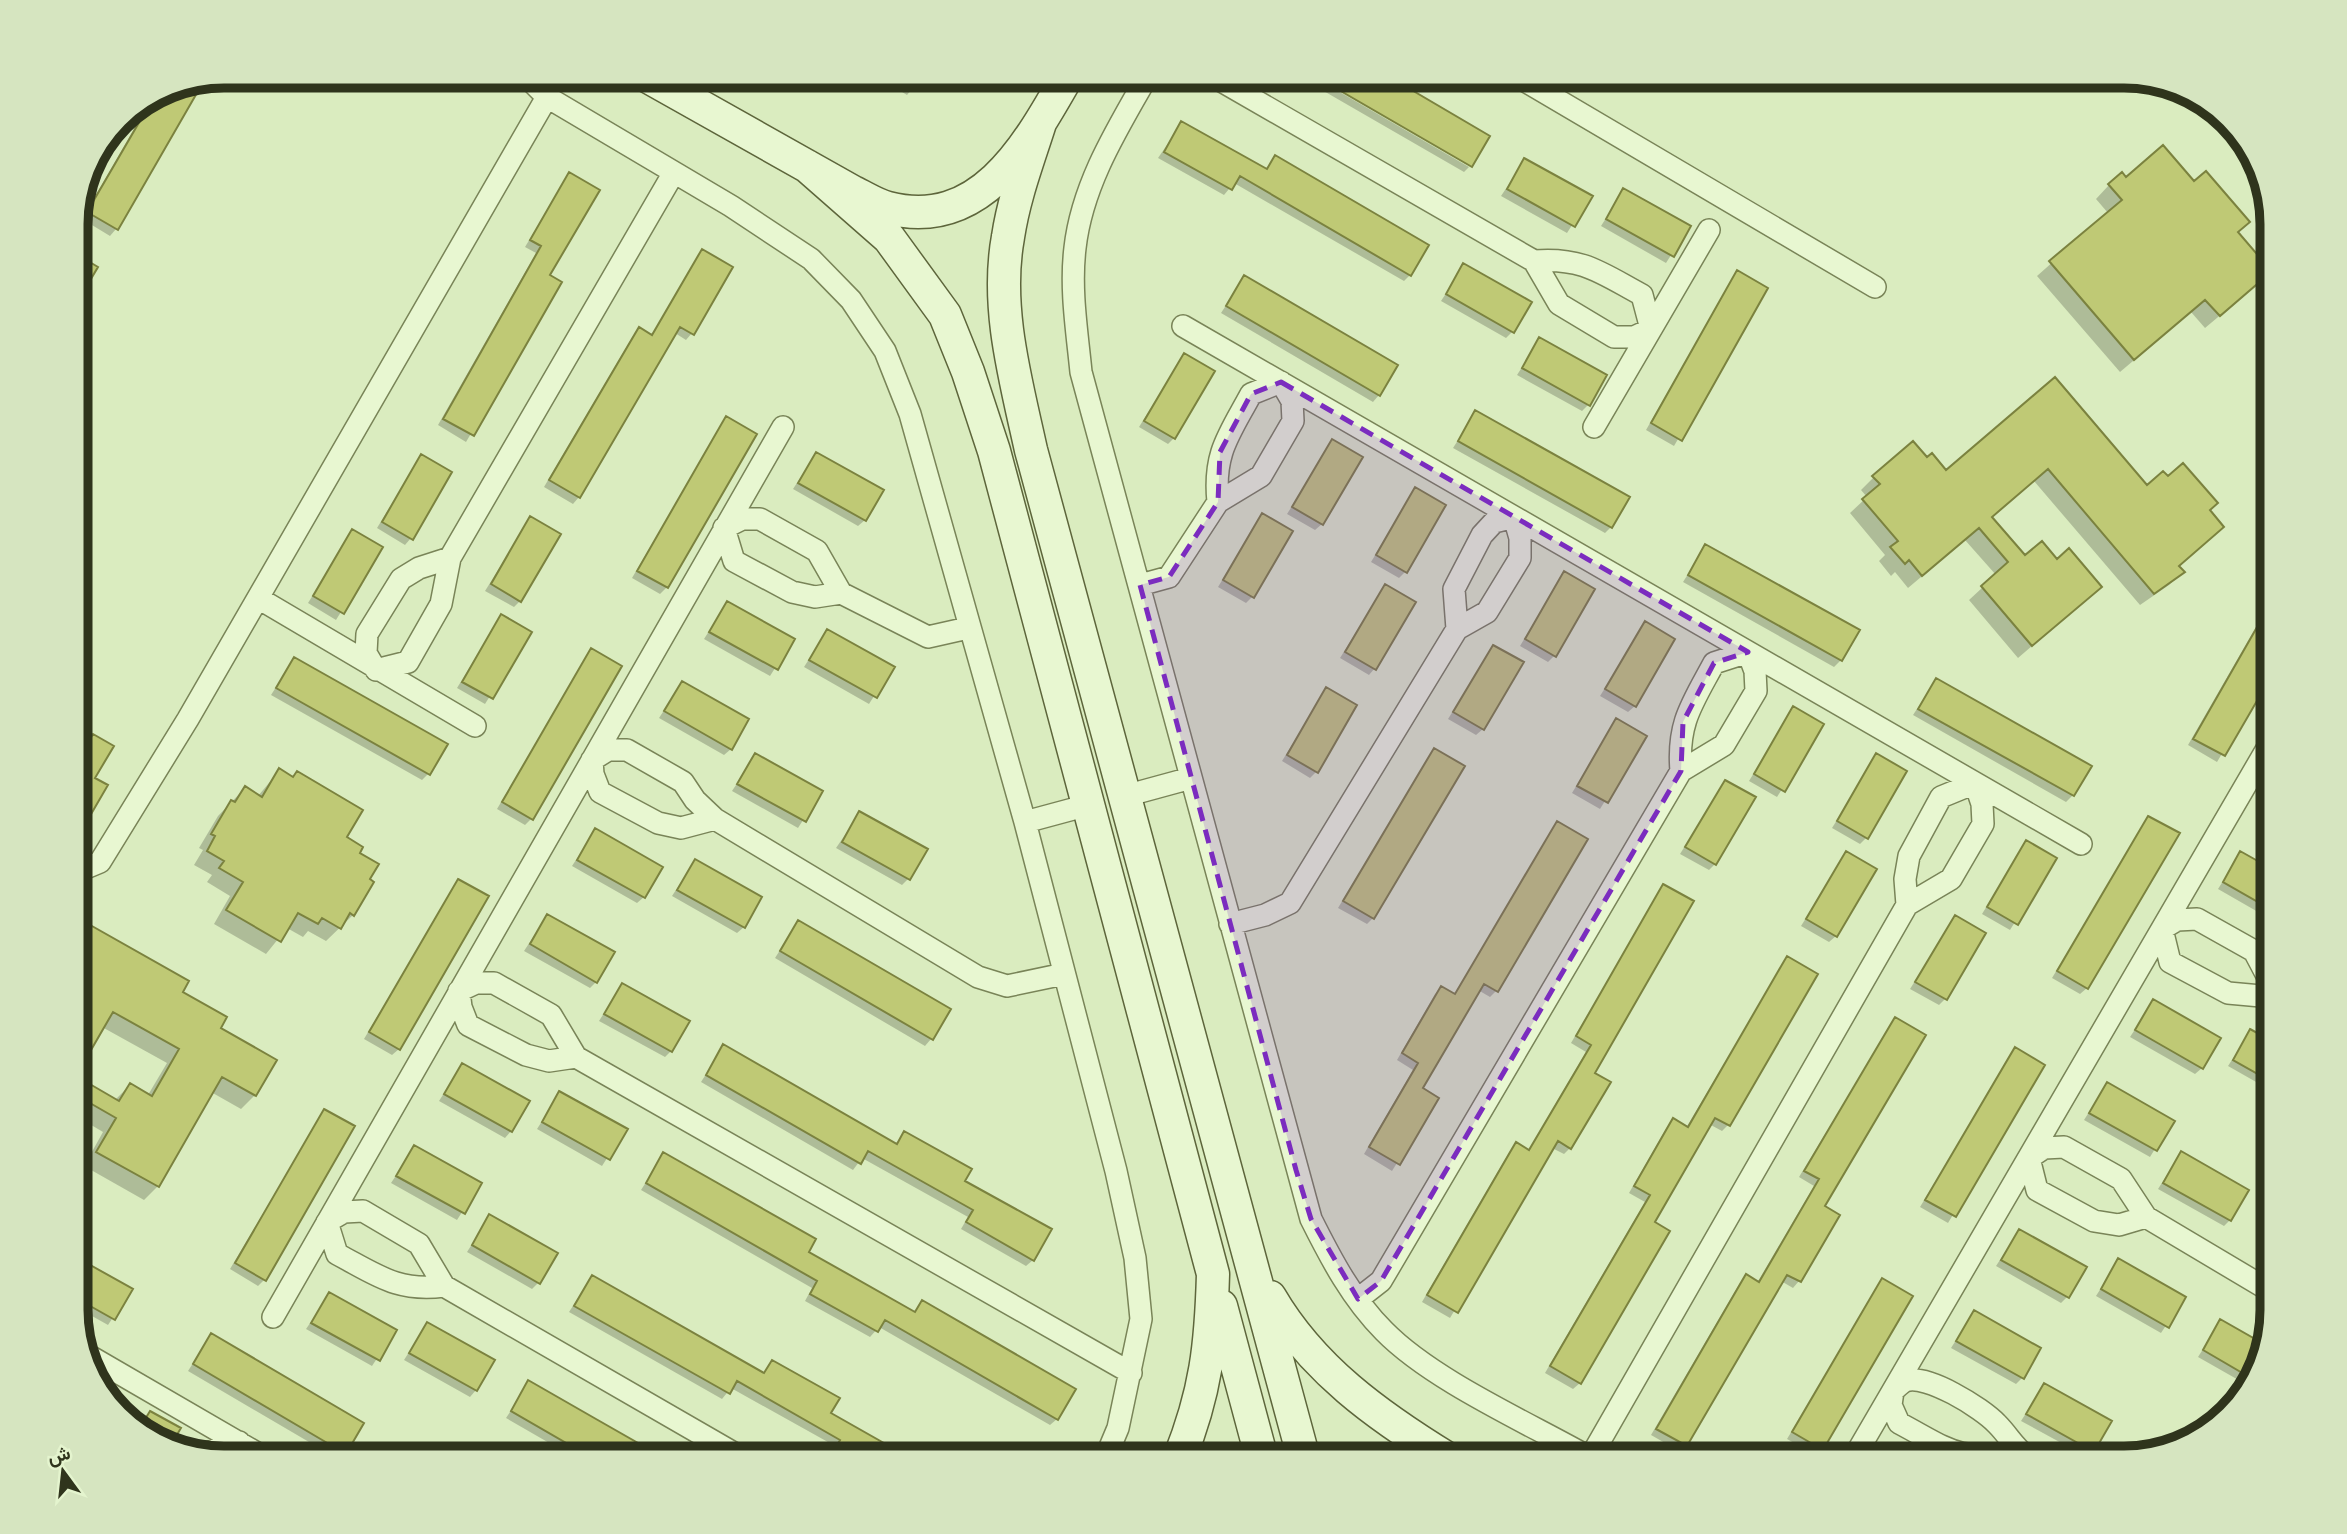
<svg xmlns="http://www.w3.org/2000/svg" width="2347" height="1534" viewBox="0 0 2347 1534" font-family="Literata,Vazirmatn,serif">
<rect width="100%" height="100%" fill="#daecbf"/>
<path fill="#0003" d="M874,75H924L907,95Z
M950,75H967L961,81Z
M203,79L116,229L110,236L82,219L153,96L167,86Z
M1319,80L1469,167L1464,172L1315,86Z
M1182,123L1265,170L1276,157L1410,275L1404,281L1234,183L1224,195L1158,158Z
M1525,160L1590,197L1567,233L1501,196Z
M569,174L548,276L560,283L466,442L438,425L536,253L525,247Z
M2126,179L2237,233L2258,275L2248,292L2205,328L2191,312L2120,372L2037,276L2108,213L2096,199L2109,185Z
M1624,190L1689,227L1666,263L1601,226Z
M703,251L692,333L686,340L675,333L579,497L573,504L544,487L633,336L639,329L651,336Z
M1464,266L1512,332L1506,338L1441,301Z
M1737,272L1765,289L1674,446L1646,430Z
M1244,278L1396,366L1379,395L1373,402L1221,313Z
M1540,339L1588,405L1582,411L1517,375Z
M1184,355L1174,438L1168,444L1139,427Z
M2055,379L2147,487L2208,511L2222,527L2178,567L2182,572L2169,585L2140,605L2034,481L1991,518L2025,558L2057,561L2100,587L2018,658L1969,600L1996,575L1965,540L1908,588L1895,572L1891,576L1879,561L1885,555L1850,513L1867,497L1861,490L1874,477L1927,459L1946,472Z
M1476,412L1611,527L1605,533L1453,448Z
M726,418L667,587L660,594L632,578Z
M1332,442L1322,524L1315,530L1287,514Z
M816,454L865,520L858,526L793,489Z
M421,456L411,538L405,545L377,528Z
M1415,489L1405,572L1399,578L1371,562Z
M1262,515L1252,597L1246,603L1218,587Z
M530,519L520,601L514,607L485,591Z
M353,531L381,547L336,620L308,603Z
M1706,546L1841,660L1834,667L1683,582Z
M1564,573L1554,656L1548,662L1520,646Z
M1385,586L1375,668L1369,675L1340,658Z
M2272,599V670L2217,762L2188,745Z
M727,603L793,640L770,676L704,639Z
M501,616L530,632L485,704L457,688Z
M1645,624L1635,706L1628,712L1600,696Z
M827,631L892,668L869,704L804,667Z
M1493,647L1483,729L1476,735L1448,719Z
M591,650L531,819L525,825L497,809Z
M294,659L428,774L422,780L271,695Z
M1936,680L2089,766L2073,795L2066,802L1913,715Z
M682,683L731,749L724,755L659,718Z
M1327,689L1317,771L1310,778L1282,761Z
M1793,709L1822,725L1777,797L1749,781Z
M1616,720L1645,737L1600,809L1572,793Z
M76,726L112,746L93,779L85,820L76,829Z
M1434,750L1373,918L1367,924L1338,908Z
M756,755L821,792L798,828L732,791Z
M1877,756L1866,838L1860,844L1832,828Z
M279,771L358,853L353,915L326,941L308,931L303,937L287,928L266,954L214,924L230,896L207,882L212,875L194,865L203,850L199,848L218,816L245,788L258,796Z
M1725,782L1715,864L1709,870L1680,854Z
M2272,797V808L2267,805Z
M860,813L908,879L902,885L836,848Z
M2149,818L2087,988L2080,994L2052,978Z
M1557,824L1586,840L1496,991L1490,997L1478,990L1420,1089L1437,1099L1392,1171L1364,1154L1413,1070L1397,1060L1435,994L1442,988L1454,995Z
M595,831L644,897L637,903L572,866Z
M2026,842L2055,858L2010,930L1982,914Z
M1846,854L1836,936L1829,942L1801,926Z
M2240,854L2272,871V920L2218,889Z
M695,861L744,927L737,933L672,896Z
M458,881L399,1049L392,1055L364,1039Z
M1663,886L1593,1073L1570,1148L1564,1154L1552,1148L1450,1318L1422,1302L1510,1151L1517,1144L1528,1151L1586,1052L1571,1043Z
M80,907L85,924L181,993L218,1029L274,1061L255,1095L241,1109L211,1092L158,1186L144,1200L84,1166L103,1132L76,1116V1078L115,1100L130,1085L148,1095L167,1063L102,1027L76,1074V908Z
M547,916L596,982L590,988L524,951Z
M1955,917L1945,999L1939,1005L1910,989Z
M798,922L948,1010L931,1039L925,1046L775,958Z
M1787,958L1816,974L1728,1125L1722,1131L1709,1124L1652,1222L1580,1383L1573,1389L1545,1373L1645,1202L1629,1193L1667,1127L1674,1121L1686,1128Z
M622,985L671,1051L665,1057L599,1021Z
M2153,1002L2202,1068L2195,1074L2130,1037Z
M1895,1019L1822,1207L1837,1216L1799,1281L1793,1288L1781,1281L1679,1451L1651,1435L1740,1283L1746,1277L1757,1283L1814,1186L1799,1177Z
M2251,1031L2272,1043V1091L2228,1066Z
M724,1046L895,1145L905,1133L963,1182L1033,1260L1026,1266L961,1229L968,1217L862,1158L853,1170L701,1082Z
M2015,1049L2043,1066L1948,1223L1920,1207Z
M462,1065L511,1131L505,1138L439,1101Z
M2107,1084L2172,1121L2150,1157L2084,1120Z
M560,1093L625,1130L602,1166L537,1129Z
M324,1111L265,1279L258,1286L230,1269Z
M415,1147L480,1184L457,1220L391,1183Z
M2181,1153L2230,1220L2224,1226L2158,1189Z
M664,1154L807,1253L913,1313L922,1302L1057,1419L1050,1425L879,1327L870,1337L805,1301L812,1288L641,1190Z
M490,1216L538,1283L532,1289L467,1252Z
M2272,1229V1256L2261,1249Z
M2019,1231L2067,1297L2061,1303L1996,1266Z
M76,1258L131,1290L108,1325L76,1307Z
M2118,1261L2184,1298L2161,1333L2096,1296Z
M592,1277L763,1374L772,1362L829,1414L909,1459H828L835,1446L731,1388L722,1399L569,1312Z
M1882,1281L1822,1449L1816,1455L1787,1439Z
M330,1294L395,1331L372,1366L306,1329Z
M1974,1312L2022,1378L2016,1384L1951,1348Z
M2221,1321L2261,1345L2249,1386L2198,1357Z
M427,1324L476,1390L470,1397L404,1360Z
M211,1335L345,1452L338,1459L188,1371Z
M529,1383L663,1459H577L506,1418Z
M2044,1385L2093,1451L2087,1457L2021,1421Z
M150,1413L178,1429L170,1443L138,1430Z
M2149,1446L2156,1450L2141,1454Z"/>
<path fill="#bfc975" stroke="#7b823f" stroke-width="2" fill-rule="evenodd" d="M1313,75H1386L1490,136L1472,167Z
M205,79L118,230L87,212L155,95L167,86Z
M1181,121L1267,169L1275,155L1429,245L1411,276L1240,176L1232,190L1164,152Z
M2163,145L2194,181L2206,171L2250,222L2238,232L2268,267L2260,274L2263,279L2220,316L2205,300L2134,360L2049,261L2122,200L2108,184L2122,172L2126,177Z
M1524,158L1593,196L1575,227L1507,189Z
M569,172L600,190L550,275L562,282L474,436L443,419L541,246L530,240Z
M1623,188L1691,226L1674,257L1606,219Z
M702,249L733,267L694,335L680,327L580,498L549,480L639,327L652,335Z
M76,254L98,267L76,304Z
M1463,263L1532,302L1514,333L1446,294Z
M1737,270L1768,288L1682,441L1651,423Z
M1244,275L1398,365L1380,396L1226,306Z
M1539,337L1607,375L1590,406L1522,368Z
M1184,353L1215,371L1175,439L1144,421Z
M2055,377L2147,485L2163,471L2168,476L2183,463L2218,503L2210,510L2224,527L2179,566L2185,572L2154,594L2048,469L1992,517L2025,555L2042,541L2057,559L2069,548L2102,587L2032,646L1981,586L2008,562L1979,528L1922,576L1909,560L1905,564L1890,547L1898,541L1862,499L1880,484L1872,476L1913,441L1927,457L1932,453L1946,470Z
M1475,410L1630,497L1612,528L1458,441Z
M726,416L757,434L668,588L637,571Z
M1332,439L1363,457L1323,525L1292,507Z
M816,452L884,490L866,521L798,483Z
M421,454L452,472L413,540L382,522Z
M1415,487L1446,505L1407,573L1376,555Z
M1262,513L1293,531L1254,598L1223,580Z
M530,516L561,534L521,602L491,584Z
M352,529L383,547L344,614L313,596Z
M1705,544L1860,630L1842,661L1688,575Z
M1564,571L1595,589L1556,657L1525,639Z
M1385,584L1416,602L1376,670L1345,652Z
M727,601L795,639L778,670L709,632Z
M2272,601V675L2225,756L2193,739Z
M501,614L532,632L493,699L462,682Z
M1645,621L1675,639L1636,707L1605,689Z
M827,629L895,667L877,698L809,660Z
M1493,645L1524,662L1484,730L1453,712Z
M591,648L622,666L533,820L502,802Z
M294,657L448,744L430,775L276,688Z
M1936,678L2092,766L2074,796L1918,709Z
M682,681L749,719L732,750L664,711Z
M1326,687L1357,705L1318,773L1287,755Z
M1793,706L1824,724L1785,792L1754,774Z
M1616,718L1647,736L1608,803L1577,786Z
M76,731L90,739L93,734L114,746L95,778L108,785L87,821L76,814Z
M1434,748L1465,766L1374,919L1343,901Z
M755,753L823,791L806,822L737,784Z
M1876,753L1907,771L1868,839L1837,821Z
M279,768L293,777L297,771L363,810L347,837L363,847L360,853L379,864L370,879L374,882L354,916L350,913L341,929L322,918L318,924L298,913L281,942L226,910L243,882L219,868L224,861L207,851L215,836L211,834L231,800L235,802L245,786L262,797Z
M1725,780L1756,797L1716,865L1685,847Z
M859,811L928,849L910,880L842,842Z
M2148,816L2180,833L2088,989L2057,971Z
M1557,821L1588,839L1498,992L1484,984L1423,1088L1439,1098L1400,1165L1369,1147L1418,1063L1402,1053L1441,986L1455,994Z
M595,828L663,867L645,898L577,860Z
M2026,840L2057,858L2018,925L1987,907Z
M1846,851L1877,869L1837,937L1806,919Z
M2240,851L2272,869V910L2223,882Z
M695,859L762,897L745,928L677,890Z
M458,879L489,896L400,1050L369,1032Z
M1663,884L1694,901L1595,1073L1611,1082L1571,1149L1558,1141L1458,1313L1427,1295L1516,1142L1529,1150L1591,1045L1576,1036Z
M547,914L615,952L597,983L530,944Z
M1955,915L1986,933L1947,1000L1915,982Z
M76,917L189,981L183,992L227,1017L221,1028L277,1060L256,1096L222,1077L159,1187L96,1152L116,1118L76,1095ZM113,1012L179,1049L152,1096L130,1083L119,1101L76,1076Z
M798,920L951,1009L933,1040L780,951Z
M1787,956L1818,974L1730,1126L1715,1118L1655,1222L1670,1231L1581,1384L1550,1366L1650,1195L1634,1186L1673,1118L1688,1127Z
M622,983L690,1021L672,1052L604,1014Z
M2153,999L2221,1038L2203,1069L2135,1030Z
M1895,1017L1926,1035L1825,1206L1840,1215L1801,1282L1787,1275L1687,1446L1656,1429L1746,1274L1759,1282L1819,1179L1804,1171Z
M2250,1029L2272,1041V1082L2233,1060Z
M723,1044L897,1144L904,1131L972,1169L965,1181L1052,1229L1034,1261L966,1222L973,1210L868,1151L861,1164L706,1075Z
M2015,1047L2045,1065L1956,1217L1925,1200Z
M462,1063L530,1101L512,1132L444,1094Z
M2107,1082L2175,1121L2157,1151L2089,1113Z
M559,1091L628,1129L610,1160L542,1122Z
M324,1109L355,1126L266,1281L235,1263Z
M414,1145L482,1183L465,1214L396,1176Z
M2181,1151L2249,1190L2231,1221L2163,1183Z
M663,1152L816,1239L809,1252L915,1312L922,1300L1076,1389L1058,1420L885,1320L878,1332L810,1294L817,1281L646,1183Z
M489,1214L558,1253L540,1284L472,1245Z
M2019,1229L2087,1267L2069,1298L2001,1260Z
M76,1257L133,1289L115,1320L76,1298Z
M2118,1258L2186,1297L2169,1328L2101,1289Z
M592,1275L764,1373L772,1360L840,1398L831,1413L912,1459H829L840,1440L737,1381L730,1394L574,1306Z
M1882,1278L1913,1296L1823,1450L1792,1432Z
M329,1292L397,1330L380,1361L311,1323Z
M1974,1310L2041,1348L2024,1379L1956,1341Z
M2220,1319L2262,1343L2251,1378L2203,1350Z
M427,1322L495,1360L477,1391L409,1353Z
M211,1333L364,1423L346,1454L193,1364Z
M528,1380L596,1419L666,1459H594L511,1411Z
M2044,1383L2112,1421L2094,1452L2026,1414Z
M150,1411L181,1428L172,1443L138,1431Z"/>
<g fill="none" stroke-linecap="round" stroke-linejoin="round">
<g stroke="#798458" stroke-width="24">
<path id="minor" d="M525,75L547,97L731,206L811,259L851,300L885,351L910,414L1025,822L1116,1171L1135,1258L1141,1319L1118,1428L1105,1459
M1148,75C1117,129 1082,185 1075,248C1070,289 1077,331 1081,372L1311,1219C1331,1259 1352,1299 1384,1331C1433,1381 1529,1423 1592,1459
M1211,75L1534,261L1559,304L1614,337H1634L1651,329L1642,295C1601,273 1583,257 1534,261
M1515,75L1875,287
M1183,326L2081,844
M1594,427L1709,230
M450,558L419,568L401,579L367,634L366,653L376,670L408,662L441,604L450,558L673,174
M1140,585L1169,577L1218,502L1261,476L1293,421L1292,401L1281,382L1251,394C1229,435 1213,453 1218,502
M841,593L817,551L760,519H742L724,528L734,561L792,592L815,597L841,593L928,637L968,628
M258,598L475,726
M1125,796L1191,778
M715,819L681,828L658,823L600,792L593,774L592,760L608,750H627L683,782L695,800L715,819L978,977L1007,986L1064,974
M1025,822L1088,805
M76,872L100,862L188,719L547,97
M1230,924L1265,915L1290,903L1457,629L1487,612L1520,558V538L1514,517L1494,522L1482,535L1454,589L1457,629
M2272,985L2254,951L2197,919L2177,920L2162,929L2170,962L2228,993L2272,997
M576,1057L549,1061L526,1055L468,1025L461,1007L459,991L476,983H494L551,1015L576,1057L1131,1373
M2146,1217L2119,1225L2094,1221L2037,1190L2029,1158L2044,1148L2064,1147L2121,1179L2146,1217L2272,1292
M444,1286C397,1292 377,1275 337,1254L327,1222L344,1212L363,1211L419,1244L444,1286L744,1459
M1358,1299L1381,1281L1681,771L1724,745L1756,691L1755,671L1748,652L1714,663C1692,704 1677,723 1681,771
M273,1317L783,427
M86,1354L267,1459
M2017,1451C1957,1462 1950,1450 1899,1423L1891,1405L1893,1391C1896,1388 1901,1383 1905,1381C1926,1373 1982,1408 1997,1424C2009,1436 2015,1449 2030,1459
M206,1453L239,1442L241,1450
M1590,1458L1907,905L1951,879L1983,824L1982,804L1975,783L1941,797L1909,856L1905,879L1907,905
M1853,1459L2272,740"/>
</g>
<g stroke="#5d653b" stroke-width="35">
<path id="secondary" d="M645,75L853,192C864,197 876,205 888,208C982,232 1029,143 1068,75
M1040,123C1028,161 1014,197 1008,237C995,308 1016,381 1031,450L1304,1459
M807,166L889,238L945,315L968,372L994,451L1213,1274C1211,1345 1206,1392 1179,1459
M1270,1297C1312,1369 1378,1416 1448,1459
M1221,1306L1262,1459"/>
</g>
<use href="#minor" stroke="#e8f7d1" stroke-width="21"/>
<use href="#secondary" stroke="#e8f7d1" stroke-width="32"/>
</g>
<path fill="#7b2cbf" fill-opacity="0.2" stroke="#7b2cbf" stroke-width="5" stroke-dasharray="14 9" stroke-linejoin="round" d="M1281,382L1748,652L1714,663L1683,722L1681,771L1381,1281L1358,1299L1311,1219L1296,1170L1140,585L1169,577L1218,502L1220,452L1251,394Z"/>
<path d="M0 0H2347V1534H0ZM224 88H2124A136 136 0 0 1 2260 224V1310A136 136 0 0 1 2124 1446H224A136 136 0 0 1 88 1310V224A136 136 0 0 1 224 88Z" fill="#d6e5c0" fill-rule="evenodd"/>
<path fill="none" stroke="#2f341c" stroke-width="9" d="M224 88H2124A136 136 0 0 1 2260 224V1310A136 136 0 0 1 2124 1446H224A136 136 0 0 1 88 1310V224A136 136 0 0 1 224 88Z"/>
<g transform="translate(63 1471) rotate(345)" stroke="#e4f4ce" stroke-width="5" paint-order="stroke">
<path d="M0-5L12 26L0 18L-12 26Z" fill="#2f341c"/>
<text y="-10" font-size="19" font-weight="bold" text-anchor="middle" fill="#2f341c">ش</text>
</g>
</svg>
